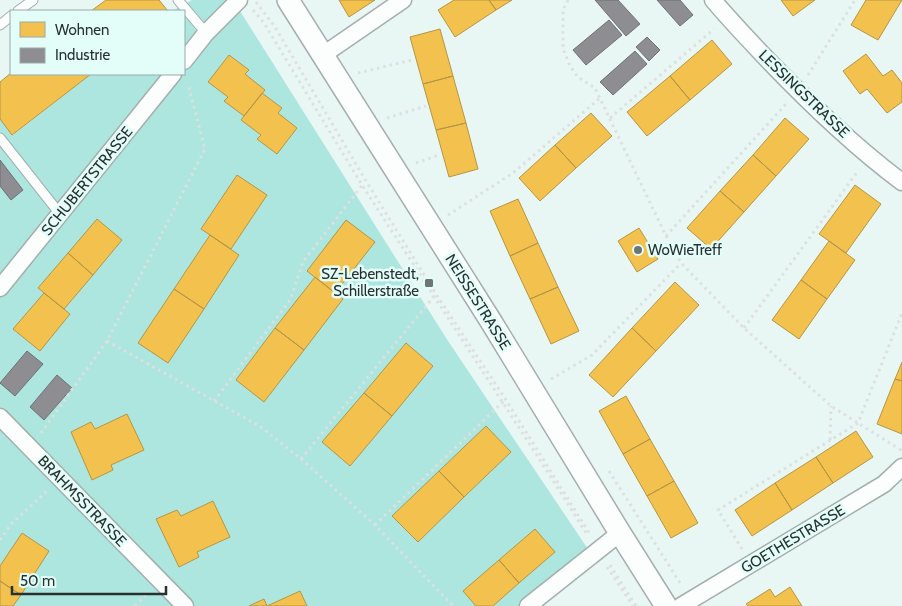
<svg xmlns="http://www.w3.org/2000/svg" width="902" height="606" viewBox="0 0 902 606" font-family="Cabin,sans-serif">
<rect width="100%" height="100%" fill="#e9f7f4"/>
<path fill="#ace6df" d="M192,0H233L448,341L592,555L528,606H0V117L13,135L91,74H184V11H172Z"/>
<path fill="#f2c14e" stroke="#b59645" d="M106,0H159L168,11H91Z
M339,0H375L349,17Z
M454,0H489L496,10L455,37L438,10Z
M489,0H512L496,10Z
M781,0H815L793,16Z
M866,0H902L878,40L851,25Z
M440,29L453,76L423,84L410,37Z
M712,40L732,64L690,100L670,76Z
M866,54L883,76L892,70L902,83V102L887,113L867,89L860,94L843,71Z
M229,55L249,70L245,74L265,90L244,116L224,101L228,97L208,82Z
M11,73V74H91L12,135L0,119V82Z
M453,76L466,123L436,130L423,84Z
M670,76L690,100L647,136L627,112Z
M262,93L282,108L278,113L297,128L277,154L257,139L261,135L241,120Z
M591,113L612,136L576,168L555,145Z
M785,118L809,139L776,176L753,155Z
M466,123L478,169L449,177L436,130Z
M555,145L576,168L540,201L519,178Z
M753,155L776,176L744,212L720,191Z
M237,175L267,195L231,249L201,229Z
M855,185L881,204L846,253L819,234Z
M720,191L744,212L711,249L687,228Z
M518,199L538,243L510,256L490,211Z
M97,219L122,240L93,275L68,253Z
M346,220L375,242L335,293L307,271Z
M639,228L658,259L637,272L618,241Z
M210,235L239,255L204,309L174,289Z
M829,241L855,260L827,299L801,280Z
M538,243L558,287L530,299L510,256Z
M68,253L93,275L64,309L38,288Z
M315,277L343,299L304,350L275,328Z
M801,280L827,299L799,339L772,320Z
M675,282L699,305L656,351L632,328Z
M558,287L579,331L551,344L530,299Z
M174,289L204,309L168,363L138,343Z
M44,293L70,314L40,351L13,329Z
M275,328L304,350L264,402L236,380Z
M632,328L656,351L613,397L589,375Z
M406,343L433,366L392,416L364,393Z
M902,362V381L895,379Z
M895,379L902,381V434L877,424Z
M364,393L392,416L350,466L322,442Z
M626,396L650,439L623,454L599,411Z
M127,414L144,450L111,465L113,470L92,480L71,432L91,422L95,429Z
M486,426L511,452L464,497L439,471Z
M856,431L873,457L833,483L816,457Z
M650,439L674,481L647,496L623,454Z
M816,457L833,483L792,510L775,483Z
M439,471L464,497L418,542L392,516Z
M674,481L698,523L671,538L647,496Z
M775,483L792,510L752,536L735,510Z
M213,501L230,537L197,552L199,557L179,567L156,519L177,510L181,516Z
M535,529L555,552L519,583L499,560Z
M22,533L49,551L21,595L0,581V566Z
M499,560L519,583L493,606H476L463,591Z
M0,581L21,595L13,606H0Z
M790,587L802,606H748L746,604L770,589L775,597Z
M300,591L307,606H249L264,599L267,606Z"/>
<path fill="#8d8d92" stroke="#6f7175" d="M595,0H618L640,24L626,36Z
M657,0H680L693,15L680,26Z
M609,20L622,35L586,65L573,50Z
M647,37L660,50L649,61L636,47Z
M635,51L647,64L613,95L600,82Z
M0,160L23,190L11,200L0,186Z
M27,351L43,364L15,396L0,383Z
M57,375L72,388L44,420L30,407Z"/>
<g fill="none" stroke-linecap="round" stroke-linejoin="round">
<g stroke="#a4afac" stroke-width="11">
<path id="service" d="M178,0L206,33
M18,11L33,0
M0,25L11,16
M0,138L60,214"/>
</g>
<g stroke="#a4afac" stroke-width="19">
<path id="minor" d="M713,0C729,19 747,38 764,56C807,101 852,145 902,182
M323,55L403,0
M184,61L206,33L239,0
M0,288L173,74
M0,417L185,606
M528,606L620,533
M681,606L884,484L902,467"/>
</g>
<g stroke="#a4afac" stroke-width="24">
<path id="tertiary" d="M288,0L492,323L620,533L666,606"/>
</g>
<path stroke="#dce0e0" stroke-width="3" stroke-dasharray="2.5 4" stroke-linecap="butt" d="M568,0L563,10V49L570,66L578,77L595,88L666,236L681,263L744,328L831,406L901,450
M256,2L275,27L366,181L436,294L506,400L590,534
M253,10L264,23L362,185L547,471L588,536
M358,73L412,60
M808,75L855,0
M387,118L426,106
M610,118L714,29
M416,163L439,155
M448,215L513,173L600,98
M666,236L786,104
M744,328L858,171
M107,341L261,427L301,459L375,525L453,606
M551,379L592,355L681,263
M214,401L290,300L303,262L363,184
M41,433L107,341L205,149L188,84
M830,440L831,406
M301,459L435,295
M609,471L682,586
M375,525L504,401
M0,540L12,523L47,491
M742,549L718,510L858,423L902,313
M610,565L636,606
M607,567L633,606
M135,606L148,592"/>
<use href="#service" stroke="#fcfefd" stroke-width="9"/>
<use href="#minor" stroke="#fcfefd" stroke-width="16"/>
<use href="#tertiary" stroke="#fcfefd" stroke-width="21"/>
</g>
<g fill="#6c7675" stroke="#e3fdf8" stroke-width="2">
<circle cx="638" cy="250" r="5"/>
<rect x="424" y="278" width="10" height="10" rx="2.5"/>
</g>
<g text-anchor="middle" stroke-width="5" stroke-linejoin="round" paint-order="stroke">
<g font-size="15" fill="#283130" stroke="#e3fdf8">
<text transform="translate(804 94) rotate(44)" y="5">LESSINGSTRASSE</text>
<text transform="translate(87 181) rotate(-51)" y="5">SCHUBERTSTRASSE</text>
<text transform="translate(478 302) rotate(58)" y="5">NEISSESTRASSE</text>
<text transform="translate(82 501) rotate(46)" y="5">BRAHMSSTRASSE</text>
<text transform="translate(793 539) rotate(-31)" y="5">GOETHESTRASSE</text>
</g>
<g font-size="15" fill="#283130" stroke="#e3fdf8" text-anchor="start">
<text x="648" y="255">WoWieTreff</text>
<text x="419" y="279" text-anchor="end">SZ-Lebenstedt,<tspan x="419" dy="17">Schillerstraße</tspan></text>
</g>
</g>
<rect x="10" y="10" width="175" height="65" fill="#e3fdf8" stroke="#98aba8"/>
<rect x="20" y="22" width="25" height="15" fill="#f2c14e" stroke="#98aba8"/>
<text x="55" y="35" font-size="15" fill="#283130">Wohnen</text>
<rect x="20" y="48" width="25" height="15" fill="#8d8d92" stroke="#98aba8"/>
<text x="55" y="60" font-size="15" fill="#283130">Industrie</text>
<path d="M12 586v8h154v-8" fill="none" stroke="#283130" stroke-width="2.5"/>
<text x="20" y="586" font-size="15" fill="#283130" stroke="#e3fdf8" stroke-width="4" paint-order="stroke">50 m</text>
</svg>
